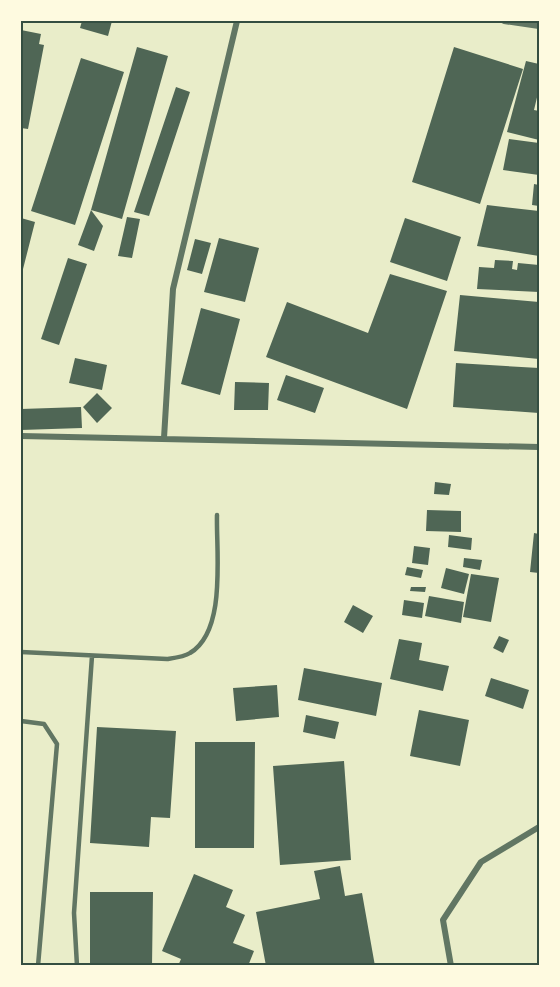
<svg xmlns="http://www.w3.org/2000/svg" width="560" height="987" viewBox="0 0 560 987" font-family="Bitter,serif">
<rect width="100%" height="100%" fill="#e9edc9"/>
<path fill="#4f6655" d="M82,21H112L108,36L80,28Z
M21,30L41,34L39,44L44,45L28,129L21,128Z
M137,47L168,56L122,219L91,210Z
M454,47L523,69L480,204L412,182Z
M81,58L124,72L75,225L31,211Z
M526,61L539,64V89L534,110L539,111V140L507,132Z
M176,87L190,92L149,216L134,212Z
M509,139L539,143V175L503,170Z
M534,184L539,185V206L532,205Z
M487,205L539,211V256L477,246Z
M91,210L103,226L94,251L78,245Z
M127,217L140,219L132,258L118,256Z
M21,218L35,222L22,273L21,272Z
M405,218L461,237L447,281L390,262Z
M219,238L259,248L245,302L204,292Z
M195,239L211,243L202,274L187,270Z
M68,258L87,264L59,345L41,339Z
M495,260L513,261L512,269L517,270L518,263L539,265V292L477,289L479,267L494,268Z
M390,274L447,291L407,409L266,357L287,302L368,333Z
M460,295L539,302V359L454,351Z
M201,308L240,319L220,395L181,384Z
M75,358L107,365L102,390L69,383Z
M456,363L539,368V413L453,407Z
M286,375L324,388L315,413L277,400Z
M235,382L269,383L268,410H234Z
M97,393L112,408L97,423L83,407Z
M81,407L82,428L21,430V409Z
M435,482L451,484L449,495L434,494Z
M427,510L461,511V532L426,531Z
M534,533L539,534V573L530,572Z
M449,535L472,538L471,550L448,547Z
M414,546L430,548L428,565L412,563Z
M464,558L482,560L480,570L463,567Z
M407,567L423,570L421,578L405,575Z
M446,568L469,574L464,594L441,588Z
M471,574L499,578L491,622L463,617Z
M411,587H426L425,592L410,591Z
M429,596L464,602L461,623L425,616Z
M404,600L424,603L422,618L402,615Z
M353,605L373,616L363,633L344,622Z
M499,636L509,640L503,653L493,648Z
M399,639L422,643L419,660L449,666L443,691L390,679Z
M304,668L382,683L376,716L298,700Z
M491,678L529,690L523,709L485,696Z
M277,685L279,717L236,721L233,688Z
M419,710L469,720L460,766L410,756Z
M306,715L339,722L335,739L303,732Z
M97,727L176,731L170,818L151,817L149,847L90,843Z
M195,742H255L254,848H195Z
M344,761L351,860L280,865L273,766Z
M340,866L345,896L362,893L375,966H266L256,912L320,899L314,871Z
M194,874L233,890L226,907L245,915L233,943L254,951L248,966H178L181,959L162,951Z
M90,892H153L152,966H90Z"/>
<g fill="none" stroke-linecap="round" stroke-linejoin="round">
<path stroke="#617663" stroke-width="4.5" d="M21,652L167,659C174,658 184,657 190,653C227,631 216,553 217,515
M21,721L44,724L57,744L38,966
M77,966L74,913L92,656"/>
<path stroke="#617663" stroke-width="6" d="M504,21L539,26
M21,436L539,447
M164,438L173,289L237,21
M451,966L443,920L481,862L539,827"/>
</g>
<rect width="560" height="987" fill="none" stroke="#fefae0" stroke-width="45"/>
<rect x="22" y="22" width="516" height="942" fill="none" stroke="#344e41" stroke-width="2"/>
</svg>
